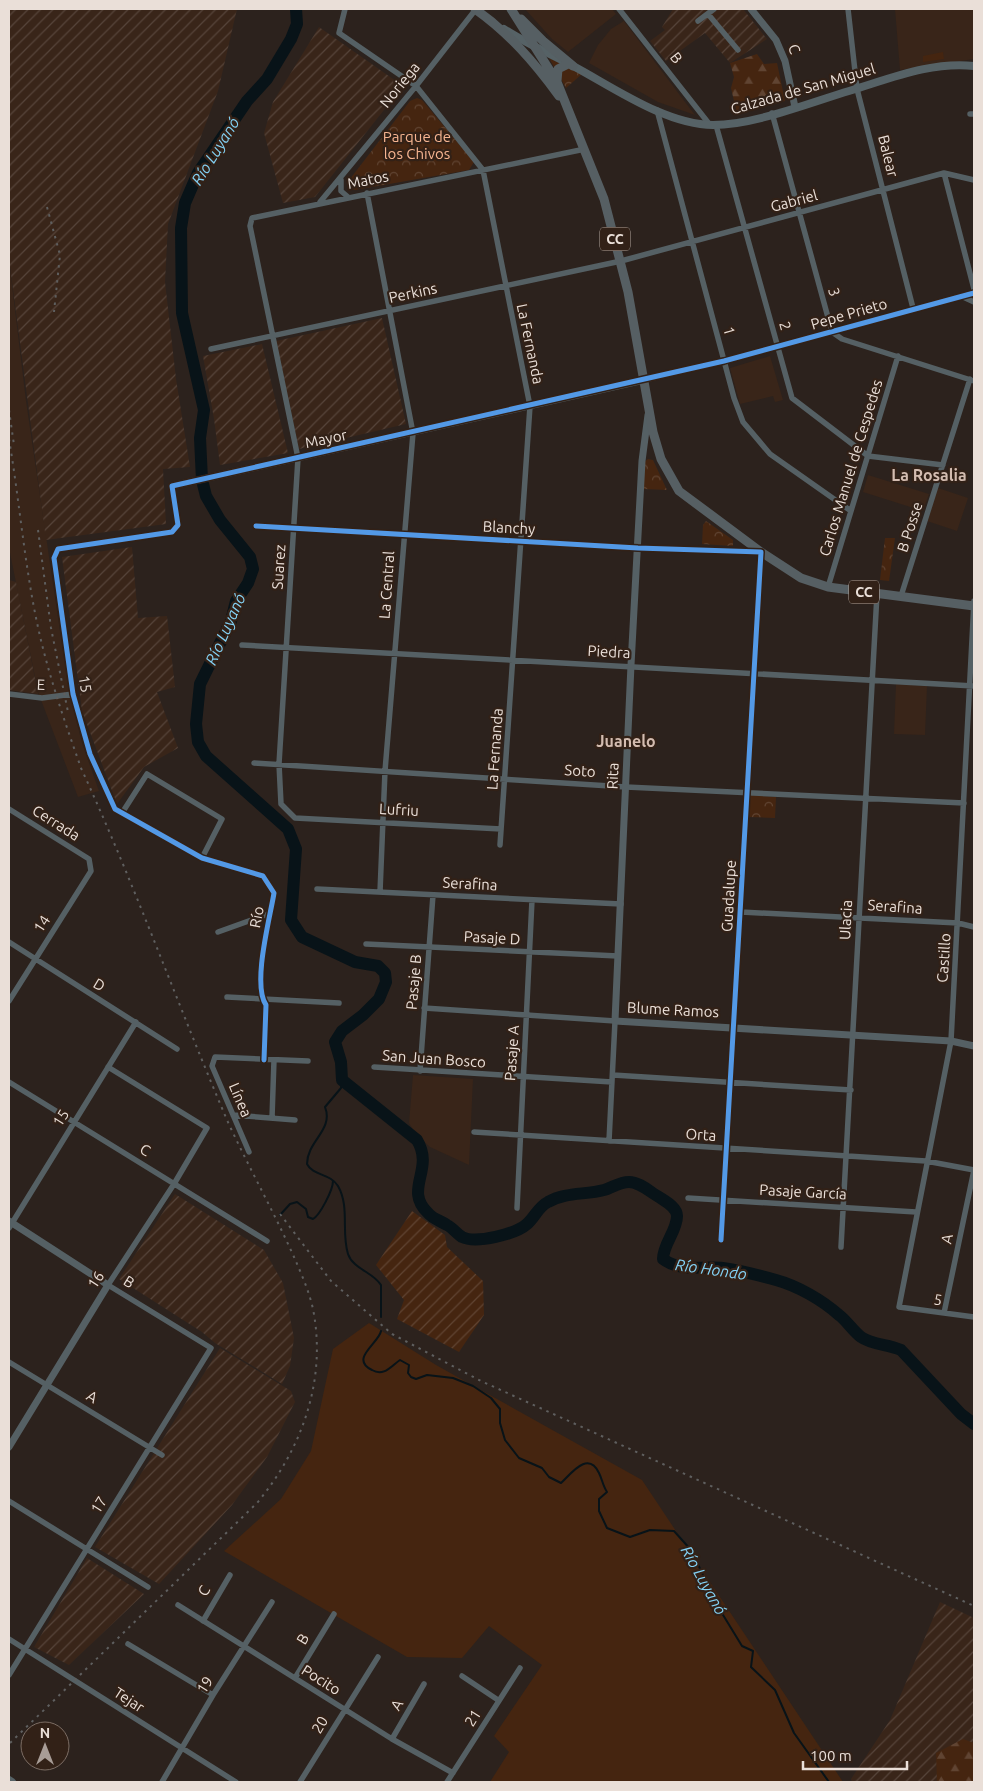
<svg xmlns="http://www.w3.org/2000/svg" width="983" height="1791" viewBox="0 0 983 1791" font-family="Ubuntu,sans-serif">
<defs>
<pattern id="industrial-furrows" width="10" height="10" patternUnits="userSpaceOnUse" patternTransform="scale(1.25)"><rect width="10" height="10" fill="#392519"/><path d="M-1 1l2-2M0 10L10 0M9 11l2-2" fill="none" stroke="#56443a"/></pattern>
<pattern id="forest-firs" width="22" height="20" patternUnits="userSpaceOnUse" patternTransform="scale(1.25)"><rect width="22" height="20" fill="#452510"/><path d="M5 1l3.5 6h-7zM16 11l3.5 6h-7z" fill="#604432"/></pattern>
<pattern id="park-crowns" width="20" height="18" patternUnits="userSpaceOnUse" patternTransform="scale(1.25)"><rect width="20" height="18" fill="#452510"/><path d="M2 6a3 3 0 1 1 6 0M12 15a3 3 0 1 1 6 0" fill="none" stroke="#604432"/></pattern>
<pattern id="garden-furrows" width="10" height="10" patternUnits="userSpaceOnUse" patternTransform="scale(1.25)"><rect width="10" height="10" fill="#452510"/><path d="M-1 1l2-2M0 10L10 0M9 11l2-2" fill="none" stroke="#604432"/></pattern>
</defs>
<rect width="100%" height="100%" fill="#2c221d"/>
<path fill="#392519" d="M525,9H612L616,14L568,52L552,39Z
M895,9H974V59L900,70Z
M624,21L682,98L695,115L658,102L589,63L598,45L611,29Z
M9,260L26,401L69,692L82,743L99,791L78,797L38,692L9,548Z
M770,356L783,400L775,402L773,396L740,404L730,368Z
M868,475L929,494L923,511L863,492Z
M938,488L968,498L957,531L927,521Z
M896,684L927,686L925,735L894,734Z
M413,1075L473,1079L469,1165L430,1147L416,1134L409,1123Z"/>
<path fill="url(#industrial-furrows)" d="M9,9H237L218,91L168,224L165,282L176,379L190,467L163,469L166,524L46,540L9,259Z
M673,9H743L767,39L730,63L705,33L666,61L650,41L665,30L662,27Z
M319,27L403,86L315,197L283,203L264,133L273,102Z
M382,318L406,424L299,449L276,341Z
M262,344L288,453L220,465L214,419L203,356Z
M132,547L138,618L167,616L175,687L157,692L178,748L144,767L117,804L82,711L62,557Z
M9,580L16,582L38,694L9,690Z
M175,1194L264,1250L283,1283L294,1338L290,1366L282,1384L215,1343L202,1332L119,1279Z
M220,1348L291,1391L295,1402L267,1457L232,1505L159,1584L95,1547Z
M87,1558L144,1594L69,1665L34,1647Z
M940,1602L974,1618V1782H852L851,1779L890,1720Z"/>
<path fill="#452510" d="M943,52L944,59L923,62V56Z
M369,1323L436,1365L642,1480L843,1782H490L509,1752L494,1736L542,1665L489,1626L462,1658L407,1657L224,1551L281,1499L311,1451L333,1349Z"/>
<path fill="url(#forest-firs)" d="M757,54L764,64L777,63L785,101L737,114L731,88L734,77L730,63Z
M963,1739L974,1743V1782H937L936,1753Z"/>
<path fill="url(#park-crowns)" d="M549,58L582,74L566,88Z
M417,98L422,100L474,162L469,170L355,190L349,188L350,179L410,101Z
M648,459L653,460L667,490L643,489L644,462Z
M706,521L733,540V546L702,544L703,525Z
M885,538H895L889,581L880,580Z
M749,795L776,797L775,818L748,817Z"/>
<path fill="url(#garden-furrows)" d="M412,1211L445,1235L447,1247L483,1281L484,1315L459,1352L397,1319L404,1300L376,1265Z"/>
<g fill="none" stroke-linecap="round" stroke-linejoin="round">
<path stroke="#081318" stroke-width="2" d="M342,1080L341,1088L325,1107C334,1130 307,1141 307,1164C313,1176 330,1173 338,1186C350,1207 341,1232 348,1254C353,1269 373,1272 381,1285V1317
M280,1215L290,1204L297,1202L306,1209L308,1217L313,1219C320,1215 333,1190 333,1181
M381,1331C379,1343 349,1359 372,1370C384,1377 391,1366 400,1360L409,1365L408,1373L411,1377L416,1379L427,1375L453,1378L473,1386L491,1398L500,1409V1423L505,1440L519,1458L542,1468L549,1477L561,1483C571,1474 588,1450 599,1473C602,1479 603,1486 607,1492L599,1499V1511L607,1528L630,1537L650,1530L674,1531L691,1550L720,1610L742,1646L753,1651L751,1667L775,1690L794,1733L829,1782"/>
<path stroke="#081318" stroke-width="12" d="M296,9L297,24L291,39L267,79L247,101L198,173L185,203L181,228L182,313L204,410L200,438L202,480L206,496L220,520L250,557L253,569L248,583L236,601L231,621L200,684L196,724L198,742L206,756L288,829L296,849L291,920L302,937L355,962L378,966L385,973L386,982L379,999L363,1015L342,1031L335,1042L341,1062L342,1080L417,1140C435,1170 403,1189 428,1213C433,1219 441,1221 447,1225C453,1228 457,1234 462,1237C476,1244 516,1234 527,1224C535,1217 538,1207 548,1202C565,1192 585,1195 604,1190C612,1188 619,1182 629,1182C640,1182 650,1192 659,1197C665,1201 677,1207 677,1216C677,1231 663,1244 663,1259C680,1272 703,1266 723,1268C740,1270 758,1275 776,1280C798,1286 822,1300 839,1315C847,1321 853,1331 861,1337C872,1345 888,1344 901,1350L961,1414L974,1424"/>
<path stroke="#556064" stroke-width="5.5" d="M345,9L339,33L416,86L483,170L530,406L500,845
M619,9L710,125
M848,9L857,89L913,308
M708,14L738,50
M698,21L714,9
M657,110L734,398L743,422L770,454L851,511
M772,113L832,332L842,339L974,381
M970,114H974
M716,125L792,398L868,456L943,465
M944,173L974,289
M341,180V191L348,197
M367,193L413,433L385,771L380,892
M320,202L416,86L476,9
M961,296L974,302
M211,349L621,261L944,173L974,180
M644,380L724,361L974,293
M172,486L178,525L172,532L58,549L54,558L73,694L90,754L115,809L202,858L263,876L274,893C270,918 252,984 266,1005L264,1060
M256,526L638,548L761,552L721,1240
M828,587L898,356
M901,596L970,379
M974,601L951,1041L899,1307L974,1317
M242,645L974,686
M9,694L42,698L73,694
M254,763L626,787L964,803
M9,809L89,859L91,871L9,1001
M122,813L147,774L222,819L202,858
M501,829L295,818L281,804L279,764L298,458L250,226L252,218L585,149
M317,889L621,904
M741,912L958,923L974,927
M218,932L271,913
M9,942L177,1049
M366,944L618,956
M227,997L339,1003
M424,1008L615,1021L609,1141
M374,1067L612,1082
M420,1071L433,895
M613,1075L851,1090
M9,1082L267,1241
M233,1115L295,1120
M272,1118L274,1060
M474,1132L926,1161L974,1170
M249,1152L212,1066L215,1057L308,1061
M688,1198L916,1212
M517,1208L532,900
M9,1228L136,1022
M841,1247L877,594
M944,1313L974,1170
M9,1362L162,1455
M9,1501L148,1587
M178,1605L392,1739L453,1773
M203,1621L230,1575
M9,1639L236,1782
M128,1644L213,1695
M9,1675L211,1348L108,1285L174,1184L207,1128L108,1067
M462,1676L498,1700
M295,1678L334,1614
M392,1739L424,1684
M162,1782L213,1695L272,1602
M300,1782L378,1657
M447,1782L520,1668"/>
<path stroke="#556064" stroke-width="7" d="M751,9L776,40L785,61L795,107
M648,415L642,461L631,665L615,1021L951,1041L974,1046
M172,486L644,380
M9,1221L108,1285L9,1447"/>
<path stroke="#566266" stroke-width="8" d="M504,29C527,44 551,54 575,67C614,88 667,125 713,125C754,125 809,103 849,91C889,79 932,61 974,66
M9,1780L12,1782"/>
<path stroke="#565f63" stroke-width="9" d="M475,9C509,33 534,62 559,96
M511,9L557,82L604,199L628,292L653,432L661,459L679,491L761,552L801,578L828,587L974,606
M521,19L543,41L573,66
M557,81L558,69L568,64"/>
<path stroke="#5f5f5f" stroke-width="2" stroke-dasharray="2.5 5" stroke-linecap="butt" d="M47,207L60,255L54,312
M9,410L14,445
M9,439C21,510 26,586 45,656C55,694 68,731 81,768C134,883 177,1003 227,1120C248,1166 273,1210 294,1257C301,1273 309,1291 313,1309C327,1380 302,1449 257,1503L9,1744
M38,530L51,628L68,712
M280,1214L331,1281L392,1334L481,1381L974,1606"/>
<g stroke="#322117" stroke-width="8">
<path id="cycleway" d="M256,526L638,548L761,552L721,1240
M264,1060L266,1005C252,984 270,918 274,893L263,876L202,858L115,809L90,754L73,694L54,558L58,549L172,532L178,525L172,486L724,361L974,293"/>
</g>
<use href="#cycleway" stroke="#5399e6" stroke-width="5"/>
</g>
<g text-anchor="middle" stroke-width="4.5" stroke-linejoin="round" paint-order="stroke">
<g fill="#322117" stroke="#b3a69e" stroke-width="1">
<rect x="600" y="227.5" width="30" height="23" rx="4"/>
<rect x="849" y="580.5" width="30" height="23" rx="4"/>
</g>
<g font-size="14" font-weight="bold" fill="#eadfd8">
<text x="615" y="244">CC</text>
<text x="864" y="597">CC</text>
</g>
<g font-size="15" fill="#eadfd8" stroke="#322117">
<text transform="translate(794 49) rotate(69)" y="5">C</text>
<text transform="translate(676 58) rotate(52)" y="5">B</text>
<text transform="translate(400 85) rotate(-51)" y="5">Noriega</text>
<text transform="translate(803 89) rotate(-16)" y="5">Calzada de San Miguel</text>
<text transform="translate(888 156) rotate(76)" y="5">Balear</text>
<text transform="translate(368 180) rotate(-11)" y="5">Matos</text>
<text transform="translate(794 201) rotate(-15)" y="5">Gabriel</text>
<text transform="translate(834 292) rotate(75)" y="5">3</text>
<text transform="translate(413 293) rotate(-12)" y="5">Perkins</text>
<text transform="translate(849 314) rotate(-16)" y="5">Pepe Prieto</text>
<text transform="translate(785 326) rotate(74)" y="5">2</text>
<text transform="translate(729 331) rotate(74)" y="5">1</text>
<text transform="translate(530 344) rotate(78)" y="5">La Fernanda</text>
<text transform="translate(326 439) rotate(-12)" y="5">Mayor</text>
<text transform="translate(851 468) rotate(-73)" y="5">Carlos Manuel de Cespedes</text>
<text transform="translate(910 527) rotate(-72)" y="5">B Posse</text>
<text transform="translate(509 528) rotate(3)" y="5">Blanchy</text>
<text transform="translate(279 567) rotate(-86)" y="5">Suarez</text>
<text transform="translate(387 585) rotate(-86)" y="5">La Central</text>
<text transform="translate(609 652) rotate(3)" y="5">Piedra</text>
<text transform="translate(85 684) rotate(80)" y="5">15</text>
<text transform="translate(41 685) rotate(2)" y="5">E</text>
<text transform="translate(495 749) rotate(-86)" y="5">La Fernanda</text>
<text transform="translate(580 771) rotate(4)" y="5">Soto</text>
<text transform="translate(613 776) rotate(-88)" y="5">Rita</text>
<text transform="translate(399 810) rotate(3)" y="5">Lufriu</text>
<text transform="translate(56 823) rotate(32)" y="5">Cerrada</text>
<text transform="translate(470 884) rotate(3)" y="5">Serafina</text>
<text transform="translate(729 896) rotate(-87)" y="5">Guadalupe</text>
<text transform="translate(895 907) rotate(4)" y="5">Serafina</text>
<text transform="translate(257 917) rotate(-79)" y="5">Río</text>
<text transform="translate(846 920) rotate(-87)" y="5">Ulacia</text>
<text transform="translate(42 924) rotate(-57)" y="5">14</text>
<text transform="translate(492 938) rotate(3)" y="5">Pasaje D</text>
<text transform="translate(944 958) rotate(-86)" y="5">Castillo</text>
<text transform="translate(414 982) rotate(-85)" y="5">Pasaje B</text>
<text transform="translate(99 985) rotate(31)" y="5">D</text>
<text transform="translate(673 1010) rotate(3)" y="5">Blume Ramos</text>
<text transform="translate(512 1053) rotate(-86)" y="5">Pasaje A</text>
<text transform="translate(434 1059) rotate(4)" y="5">San Juan Bosco</text>
<text transform="translate(240 1100) rotate(67)" y="5">Línea</text>
<text transform="translate(61 1118) rotate(-58)" y="5">15</text>
<text transform="translate(701 1135) rotate(4)" y="5">Orta</text>
<text transform="translate(145 1150) rotate(31)" y="5">C</text>
<text transform="translate(803 1192) rotate(3)" y="5">Pasaje García</text>
<text transform="translate(947 1239) rotate(-78)" y="5">A</text>
<text transform="translate(96 1280) rotate(-57)" y="5">16</text>
<text transform="translate(129 1282) rotate(32)" y="5">B</text>
<text transform="translate(938 1300) rotate(8)" y="5">5</text>
<text transform="translate(92 1397) rotate(31)" y="5">A</text>
<text transform="translate(99 1505) rotate(-58)" y="5">17</text>
<text transform="translate(204 1591) rotate(-59)" y="5">C</text>
<text transform="translate(303 1639) rotate(-59)" y="5">B</text>
<text transform="translate(321 1680) rotate(32)" y="5">Pocito</text>
<text transform="translate(205 1685) rotate(-58)" y="5">19</text>
<text transform="translate(129 1700) rotate(33)" y="5">Tejar</text>
<text transform="translate(397 1705) rotate(-59)" y="5">A</text>
<text transform="translate(473 1718) rotate(-58)" y="5">21</text>
<text transform="translate(320 1725) rotate(-59)" y="5">20</text>
</g>
<g font-size="15" fill="#f7b591" stroke="#322117">
<text x="417" y="142">Parque de<tspan x="417" dy="17">los Chivos</tspan></text>
</g>
<g font-size="16" font-style="italic" fill="#83d1f4" stroke="#322117">
<text transform="translate(215 151) rotate(-58)" y="6">Río Luyanó</text>
<text transform="translate(225 629) rotate(-66)" y="6">Río Luyanó</text>
<text transform="translate(711 1269) rotate(8)" y="6">Río Hondo</text>
<text transform="translate(704 1580) rotate(61)" y="6">Río Luyanó</text>
</g>
<g font-size="16" font-weight="bold" fill="#d3bcb0" stroke="#322117">
<text x="929" y="481">La Rosalia</text>
<text x="626" y="747">Juanelo</text>
</g>
</g>
<rect width="983" height="1791" fill="none" stroke="#eadfd8" stroke-width="20"/>
<g transform="translate(45 1746)"><circle r="24" fill="#322117" stroke="#7c6d64"/>
<path d="M0-4L9 19L0 12L-9 19Z" fill="#a89d97"/>
<text y="-8" font-size="14" font-weight="bold" text-anchor="middle" fill="#eadfd8">N</text>
</g>
<path d="M803 1761v8h104v-8" fill="none" stroke="#eadfd8" stroke-width="2.5"/>
<text x="810" y="1761" font-size="15" fill="#eadfd8" stroke="#322117" stroke-width="4" paint-order="stroke">100 m</text>
</svg>
